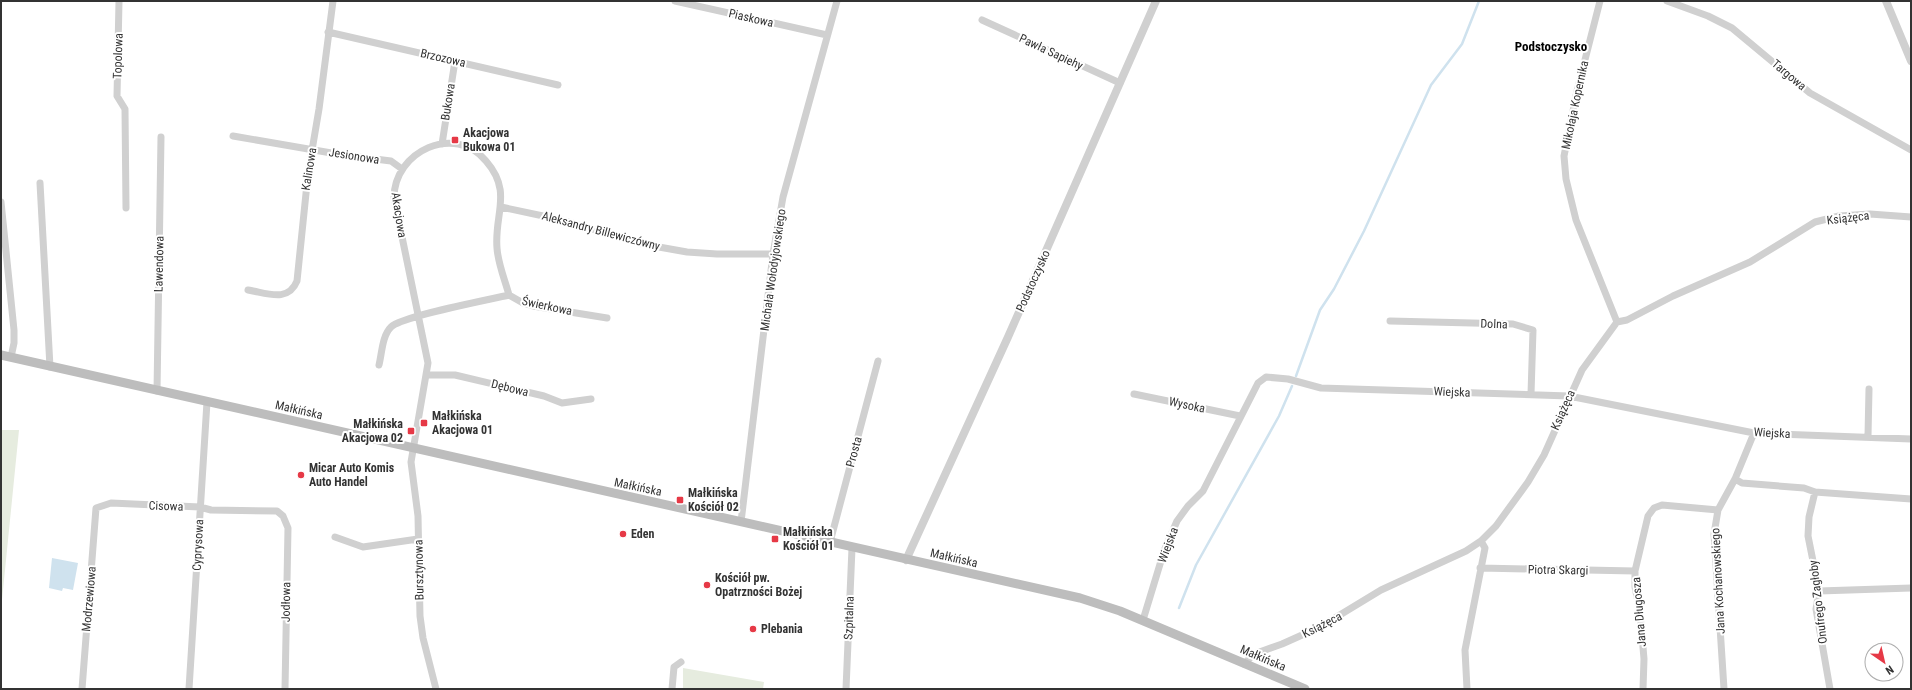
<svg xmlns="http://www.w3.org/2000/svg" width="1912" height="690" viewBox="0 0 1912 690" font-family="'Roboto Condensed',sans-serif">
<rect width="100%" height="100%" fill="#fff"/>
<path fill="#e6ecdf" d="M1,430H19L1,610Z
M683,668L764,682L763,689H683Z"/>
<path fill="#cfe2ee" d="M52,558L78,563L73,590L63,588L62,591L49,588Z"/>
<g fill="none" stroke-linecap="round" stroke-linejoin="round">
<path stroke="#cfe2ee" stroke-width="2.5" d="M1296,376L1320,310L1334,289L1364,231L1431,85L1462,44L1479,1
M1179,608L1196,565L1279,416L1292,386"/>
<path stroke="#d0d0d0" stroke-width="7" d="M119,1L117,96L125,109L126,208
M675,1L827,35
M1600,1L1577,91L1564,156L1566,179L1576,220L1617,322
M1667,1L1708,16L1732,28L1810,93L1911,150
M982,20L1120,83
M328,32L558,85
M233,136L343,155L391,161L402,169
M442,144L455,61
M40,183L50,367
M1,202L14,330V343L11,357
M501,207L562,220L642,244L687,252L717,254H773
M248,290C267,293 288,303 297,281L308,174L319,109L333,1
M1390,321L1513,324L1533,330L1531,394
M379,365C382,353 382,336 391,327C402,316 488,300 509,295L523,303L533,306L607,318
M427,375H455L544,396L562,403L591,399
M157,391L161,137
M1134,394L1240,416
M1868,436L1869,389
M1735,479L1742,483L1804,488L1815,492L1911,499
M1815,492L1809,517L1808,536L1819,591L1816,609L1830,689
M741,522L773,254L783,197L837,1
M335,537L363,547L418,539
M830,542L878,361
M1480,568L1635,571
M1819,591L1911,588
M1143,620L1164,551L1177,521L1188,506L1203,491L1258,383L1266,377L1288,379L1321,388L1569,396L1754,433L1911,439
M1244,664L1254,654L1282,644L1320,627L1381,590L1466,551L1481,541L1496,526L1528,482L1544,455L1582,370L1617,322L1627,320L1673,296L1750,262L1815,222L1839,216L1870,214L1911,217
M82,689L96,508L111,503L200,507L211,510L277,511L283,516L288,528L285,689
M189,689L207,402
M436,689L423,638L420,616L418,516L411,462L428,363L394,198C394,151 455,123 486,161C513,192 494,214 497,248C498,264 505,280 509,295
M672,689L674,667L681,662
M846,689L852,548
M1467,689L1465,650L1485,548L1481,541
M1643,689L1644,659L1640,612L1635,587V571L1648,516L1654,508L1662,505L1718,510
M1724,689L1714,534L1718,510L1735,479L1754,433"/>
<path stroke="#d0d0d0" stroke-width="8" d="M1886,1L1911,61
M906,560L1008,337L1156,1"/>
<path stroke="#bdbdbd" stroke-width="9" d="M1,355L1080,598L1120,611L1305,689"/>
</g>
<g fill="#e63946" stroke="#fff" stroke-width="1.5">
<rect x="451" y="136" width="8" height="8" rx="2"/>
<rect x="420" y="419" width="8" height="8" rx="2"/>
<rect x="407" y="427" width="8" height="8" rx="2"/>
<circle cx="301" cy="475" r="4"/>
<rect x="676" y="496" width="8" height="8" rx="2"/>
<circle cx="623" cy="534" r="4"/>
<rect x="771" y="535" width="8" height="8" rx="2"/>
<circle cx="707" cy="585" r="4"/>
<circle cx="753" cy="629" r="4"/>
</g>
<g text-anchor="middle" stroke-width="4" stroke-linejoin="round" paint-order="stroke">
<g font-size="12" fill="#333" stroke="#fff">
<text transform="translate(751 18) rotate(13)" y="4">Piaskowa</text>
<text transform="translate(1051 52) rotate(25)" y="4">Pawła Sapiehy</text>
<text transform="translate(118 56) rotate(-88)" y="4">Topolowa</text>
<text transform="translate(443 58) rotate(13)" y="4">Brzozowa</text>
<text transform="translate(1789 75) rotate(40)" y="4">Targowa</text>
<text transform="translate(448 102) rotate(-81)" y="4">Bukowa</text>
<text transform="translate(1575 105) rotate(-78)" y="4">Mikołaja Kopernika</text>
<text transform="translate(354 156) rotate(9)" y="4">Jesionowa</text>
<text transform="translate(309 169) rotate(-81)" y="4">Kalinowa</text>
<text transform="translate(399 215) rotate(81)" y="4">Akacjowa</text>
<text transform="translate(1848 218) rotate(-7)" y="4">Książęca</text>
<text transform="translate(601 231) rotate(15)" y="4">Aleksandry Billewiczówny</text>
<text transform="translate(159 264) rotate(-89)" y="4">Lawendowa</text>
<text transform="translate(773 270) rotate(-82)" y="4">Michała Wołodyjowskiego</text>
<text transform="translate(1033 281) rotate(-66)" y="4">Podstoczysko</text>
<text transform="translate(547 306) rotate(12)" y="4">Świerkowa</text>
<text transform="translate(1494 324) rotate(2)" y="4">Dolna</text>
<text transform="translate(510 388) rotate(14)" y="4">Dębowa</text>
<text transform="translate(1452 392) rotate(2)" y="4">Wiejska</text>
<text transform="translate(1187 405) rotate(12)" y="4">Wysoka</text>
<text transform="translate(299 410) rotate(13)" y="4">Małkińska</text>
<text transform="translate(1563 410) rotate(-66)" y="4">Książęca</text>
<text transform="translate(1772 433) rotate(3)" y="4">Wiejska</text>
<text transform="translate(854 452) rotate(-75)" y="4">Prosta</text>
<text transform="translate(638 487) rotate(12)" y="4">Małkińska</text>
<text transform="translate(166 506) rotate(2)" y="4">Cisowa</text>
<text transform="translate(198 545) rotate(-87)" y="4">Cyprysowa</text>
<text transform="translate(1168 545) rotate(-69)" y="4">Wiejska</text>
<text transform="translate(954 558) rotate(13)" y="4">Małkińska</text>
<text transform="translate(419 570) rotate(-91)" y="4">Bursztynowa</text>
<text transform="translate(1558 570) rotate(1)" y="4">Piotra Skargi</text>
<text transform="translate(1718 581) rotate(-93)" y="4">Jana Kochanowskiego</text>
<text transform="translate(89 599) rotate(-85)" y="4">Modrzewiowa</text>
<text transform="translate(286 602) rotate(-89)" y="4">Jodłowa</text>
<text transform="translate(1818 602) rotate(-97)" y="4">Onufrego Zagłoby</text>
<text transform="translate(1639 612) rotate(-95)" y="4">Jana Długosza</text>
<text transform="translate(849 618) rotate(-88)" y="4">Szpitalna</text>
<text transform="translate(1322 625) rotate(-27)" y="4">Książęca</text>
<text transform="translate(1263 658) rotate(23)" y="4">Małkińska</text>
</g>
<g font-size="12" font-weight="bold" fill="#333" stroke="#fff" text-anchor="start">
<text x="463" y="137">Akacjowa<tspan x="463" dy="14">Bukowa 01</tspan></text>
<text x="432" y="420">Małkińska<tspan x="432" dy="14">Akacjowa 01</tspan></text>
<text x="403" y="428" text-anchor="end">Małkińska<tspan x="403" dy="14">Akacjowa 02</tspan></text>
<text x="309" y="472">Micar Auto Komis<tspan x="309" dy="14">Auto Handel</tspan></text>
<text x="688" y="497">Małkińska<tspan x="688" dy="14">Kościół 02</tspan></text>
<text x="783" y="536">Małkińska<tspan x="783" dy="14">Kościół 01</tspan></text>
<text x="631" y="538">Eden</text>
<text x="715" y="582">Kościół pw.<tspan x="715" dy="14">Opatrzności Bożej</tspan></text>
<text x="761" y="633">Plebania</text>
</g>
<g font-size="13" font-weight="bold" fill="#000" stroke="#fff">
<text x="1551" y="51">Podstoczysko</text>
</g>
</g>
<rect width="1912" height="690" fill="none" stroke="#333333" stroke-width="4"/>
<g transform="translate(1884 662) rotate(146)"><circle r="19" fill="#ffffff" stroke="#adadad"/>
<path d="M0-3L7 15L0 10L-7 15Z" fill="#e63946"/>
<text y="-6" font-size="11" font-weight="bold" text-anchor="middle" fill="#333333">N</text>
</g>
</svg>
